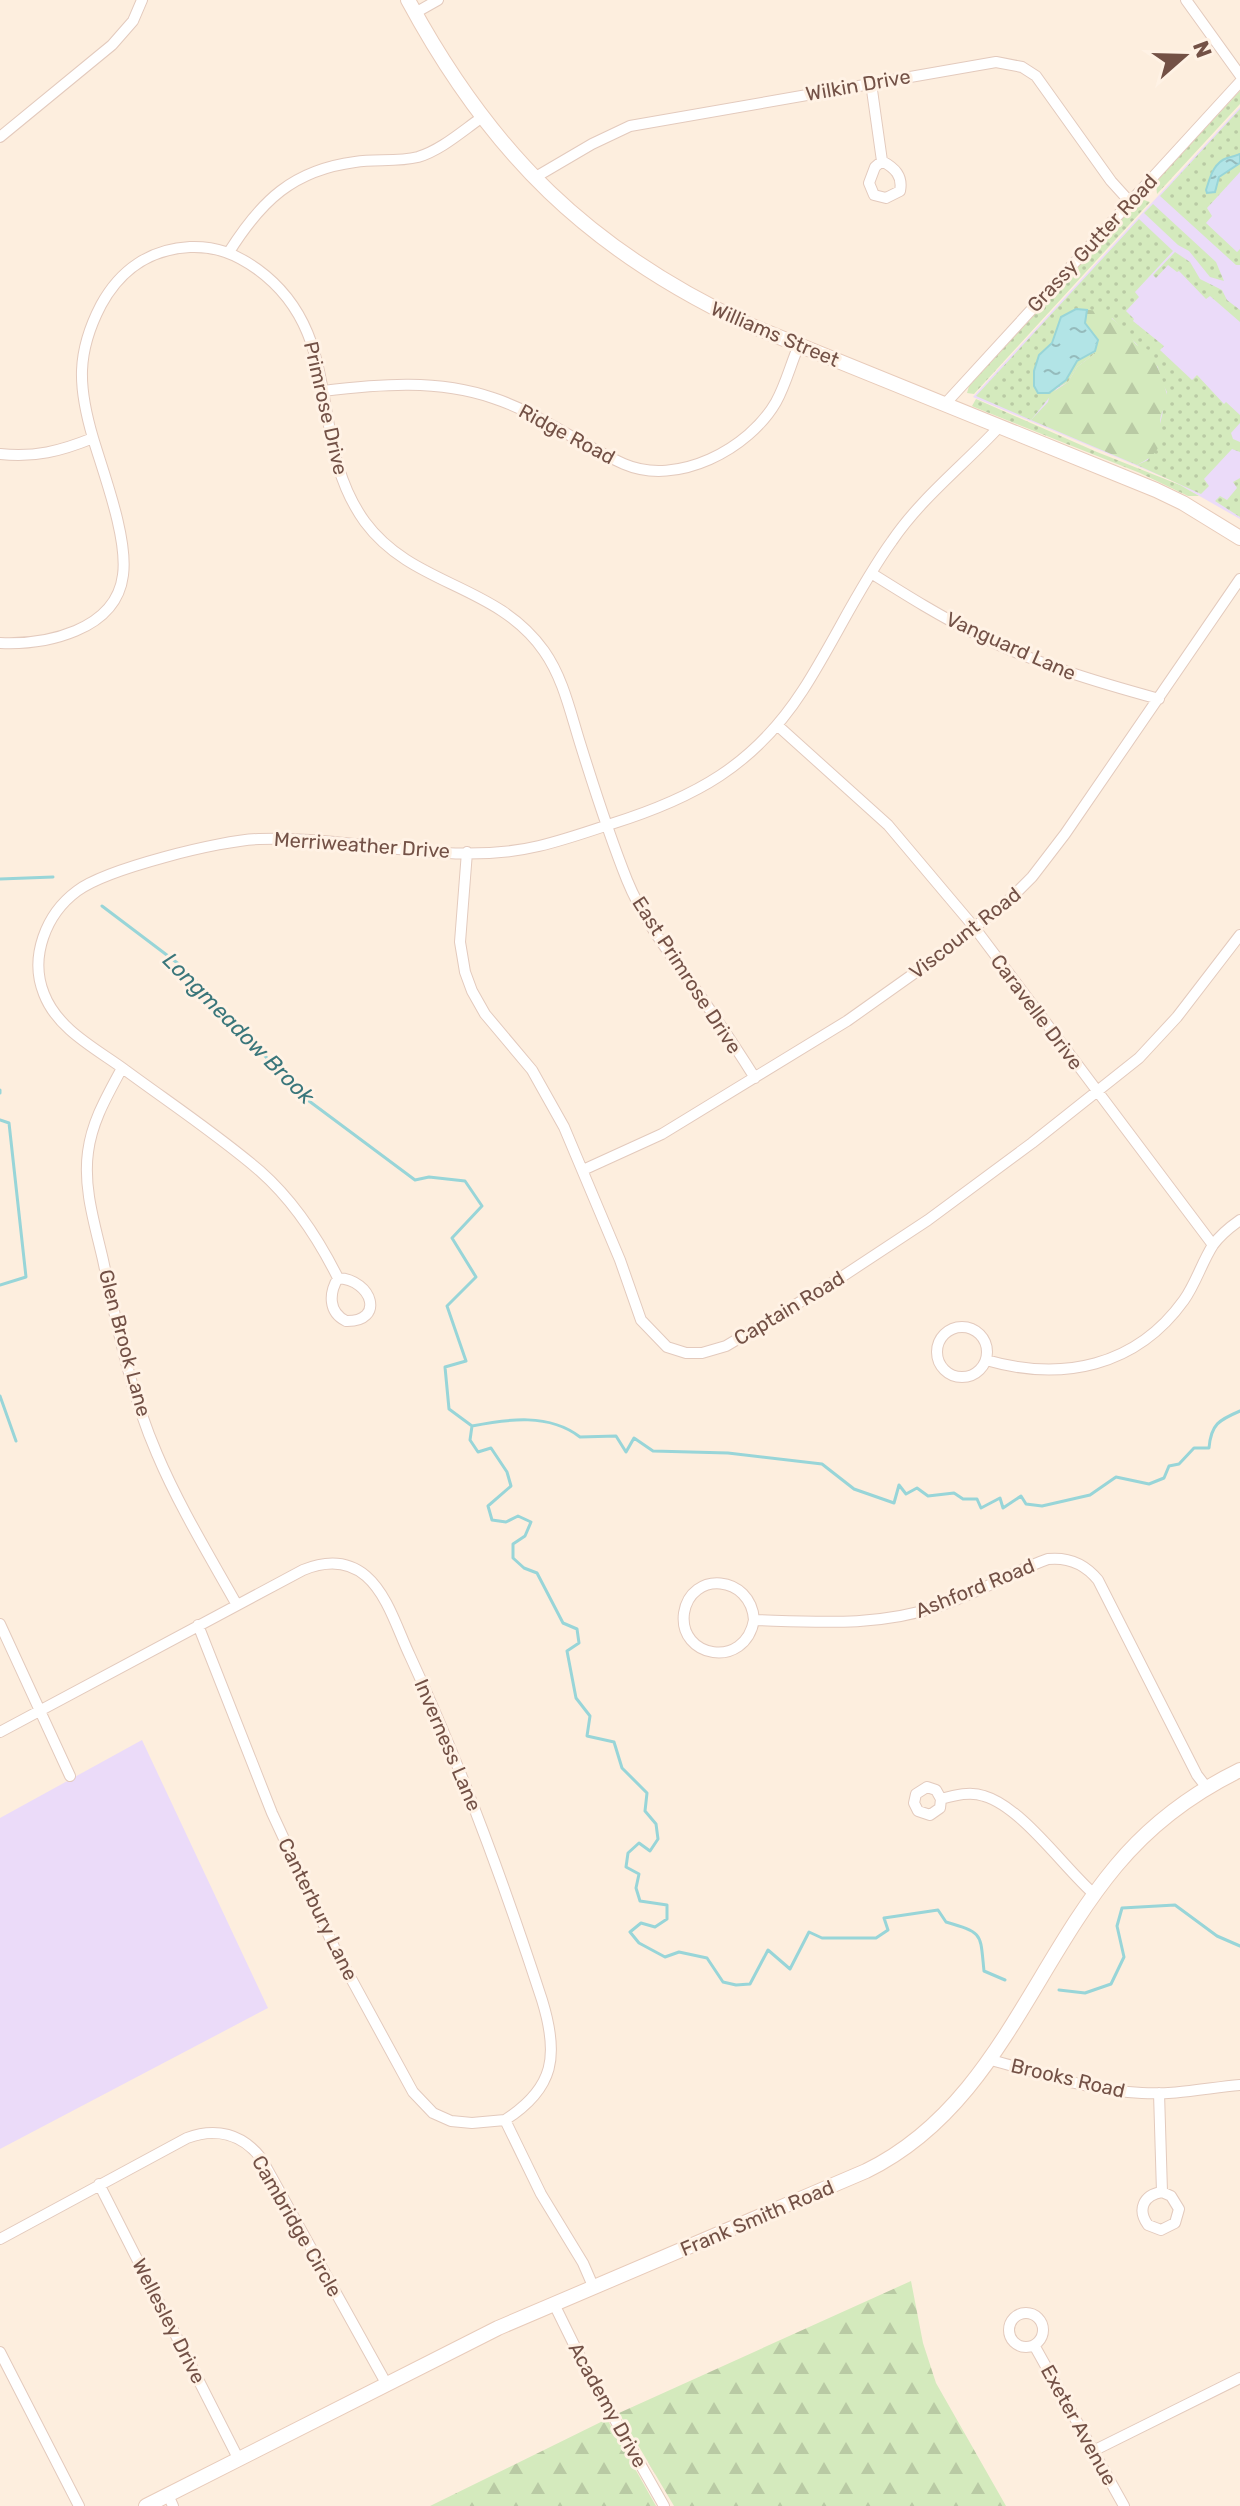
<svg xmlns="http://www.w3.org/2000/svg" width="1240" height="2506" viewBox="0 0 1240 2506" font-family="Rubik,sans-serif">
<defs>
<pattern id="grass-dots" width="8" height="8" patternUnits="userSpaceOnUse" patternTransform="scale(2)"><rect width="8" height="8" fill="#d4eabd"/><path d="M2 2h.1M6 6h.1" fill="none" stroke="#b9caa4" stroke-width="1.8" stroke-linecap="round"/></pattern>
<pattern id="forest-firs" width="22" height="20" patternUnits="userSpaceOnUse" patternTransform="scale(2)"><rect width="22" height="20" fill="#d4eabd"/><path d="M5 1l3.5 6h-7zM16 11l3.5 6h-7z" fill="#b9caa4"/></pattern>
<pattern id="water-ripples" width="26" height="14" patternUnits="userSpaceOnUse" patternTransform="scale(2)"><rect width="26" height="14" fill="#b2e4e6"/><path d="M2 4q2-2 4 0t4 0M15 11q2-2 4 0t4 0" fill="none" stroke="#95bbbc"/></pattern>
</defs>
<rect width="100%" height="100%" fill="#fdeede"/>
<path fill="#ebdbf9" d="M1240,107V519L1173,481L973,397Z
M142,1740L268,2008L0,2149V1818Z"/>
<path fill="url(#grass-dots)" d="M1240,91V104L1157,194L1156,184L1160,177Z
M1240,109V172L1207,208L1212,216L1206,223L1237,252L1240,249V265H1236L1160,196Z
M1144,200L1150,202L974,394L967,393L969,386L1136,204Z
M1153,204L1216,262L1224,281L1210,277L1189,251L1178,245L1144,213Z
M1139,219L1173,251L1135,292L1139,297L1126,311L1134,319L1133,321L1164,346L1160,350L1192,380L1197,375L1224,404L1226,402L1240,415V423L1231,433L1233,439L1240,442V452L1232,449L1204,479L1209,486L1201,494L1137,465L1148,460C1158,437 1162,416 1167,392L1160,379L1158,367L1112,318L1098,340L1093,355L1077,367L1068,382L1057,388L1031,420L976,396Z
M1175,252L1190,262L1200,279L1222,290L1227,300L1240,310V322L1210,296L1206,299L1179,271L1177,272L1168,265L1156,278L1153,275Z
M976,399L1097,452L1180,485L1199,496H1188L1140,473L974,407L972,406Z
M1240,478V517L1215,501L1220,496L1227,500L1237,488L1233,482Z"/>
<path fill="url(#forest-firs)" d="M1087,310C1105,309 1117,323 1129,334C1132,337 1133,342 1137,345C1140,347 1145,347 1148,350C1156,359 1167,391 1169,403C1146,425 1180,445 1137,465L1031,420L1048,402L1050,394L1068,382L1077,367L1093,355L1098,339L1085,323Z
M911,2281L923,2343L936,2383L1006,2506H674L619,2413Z
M607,2419L656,2506H430Z"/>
<path fill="url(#water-ripples)" stroke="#98d5d8" stroke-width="2" d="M1240,154V163L1219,177L1215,192L1207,193L1206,190C1210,178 1213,163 1227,158C1232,157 1236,156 1240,154Z
M1076,309L1087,310L1085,323L1098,340L1095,351L1077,361L1066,380L1049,393H1038L1034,386V371L1039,355L1052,343L1061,317Z"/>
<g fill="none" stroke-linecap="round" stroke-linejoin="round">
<path stroke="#98d5d8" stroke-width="3" d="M0,879L53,877
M102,906L184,968L301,1095L415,1180L429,1177L465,1181L482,1206L452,1238L476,1277L447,1306L466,1361L445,1367L449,1409L472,1426L470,1440L478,1452L491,1448L507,1472L511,1486L488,1506L492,1520L506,1522L518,1516L531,1522L525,1536L513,1544V1558L524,1568L537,1573L563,1623L577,1629L579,1643L567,1651L576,1698L590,1716L587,1736L614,1742L622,1768L647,1793L645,1811L656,1824L658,1839L650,1851L639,1843L628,1853L626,1867L639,1874L636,1888L640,1901L667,1905V1919L655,1927L641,1923L630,1932L639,1943L665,1957L679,1952L707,1958L723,1982L736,1985L750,1984L768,1950L790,1969L809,1932L822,1938H876L888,1930L884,1918L938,1910L946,1922C984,1933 980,1933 984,1971L1005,1980
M0,1090V1093
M0,1120L9,1123L26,1277L0,1285
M0,1396L16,1441
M472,1426C508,1419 549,1413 580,1437L616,1436L626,1452L634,1438L653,1451L728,1453L822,1464L854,1489L894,1503L899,1485L906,1494L917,1488L928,1496L954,1493L963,1499H977L981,1508L1000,1498L1003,1508L1021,1496L1026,1504L1042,1506L1090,1495L1116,1477L1149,1484L1164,1478L1169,1466L1179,1464L1194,1448H1209C1211,1424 1219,1420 1240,1411
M1059,1990L1085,1993L1111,1984L1124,1957L1117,1926L1122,1908L1175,1905L1217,1936L1240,1946"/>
<g stroke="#e3cabd" stroke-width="12">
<path id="street" d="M1186,0L1240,75
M415,13L438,0
M871,83L882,161L875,167L869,183L874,195L886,198L900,191C903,176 895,168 882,161
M0,137L112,45L133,21L142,0
M534,178L592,144L630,126L996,62L1022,67L1036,76L1111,181L1130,202
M229,252C261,201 293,170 355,162C376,159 398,162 418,157C441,150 461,132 481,118
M323,391C380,384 438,379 493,398C539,413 579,444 624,464C677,487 749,449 776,402C786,384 791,363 799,345
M945,404L1240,82
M93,438C78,387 76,353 101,305C120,270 150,249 190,247C216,246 236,254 257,269C348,335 305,439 365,522C413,587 496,583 544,651C563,678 570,711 580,743C594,788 609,835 627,880C646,927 679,965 708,1007C724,1030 740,1054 755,1078
M0,454C34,458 61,451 93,438C104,475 128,538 123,575C116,631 45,645 0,643
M871,573C906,595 941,617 978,635C1036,664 1097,682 1159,699
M777,725L888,825L974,927L1213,1245
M467,852L460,942L465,972L472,991L485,1014L532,1070L564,1127L620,1260L641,1320L667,1347L686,1353H702L726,1346L837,1280L928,1220L1032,1143L1139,1058L1177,1017L1240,935
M122,1068C107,1096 92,1121 88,1152C83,1188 95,1225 103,1260C117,1326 130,1392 157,1454C179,1506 209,1555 237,1605
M583,1170L662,1134L847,1021L940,955L1010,899L1032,877L1065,834L1240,579
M338,1278C329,1293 328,1312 346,1321C385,1322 373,1280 338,1278C318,1238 294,1201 260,1171C217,1134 167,1101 121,1067C93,1047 57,1028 44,994C29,957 46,914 77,891C106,869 221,840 259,839C352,835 447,868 539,846C564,840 587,832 611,824C694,798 754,766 803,690C834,642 858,588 892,541C922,497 964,465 1000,426
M937 1352a25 25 0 1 1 50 0a25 25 0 1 1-50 0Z
M986,1360C1062,1382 1136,1367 1184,1300C1196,1283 1202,1262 1213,1245C1220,1235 1230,1227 1240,1220
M754,1620C745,1670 678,1658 684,1613C691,1570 751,1575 754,1620C817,1622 878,1627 939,1606C977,1594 1011,1572 1048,1559C1068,1557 1085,1564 1098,1580L1197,1775L1207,1788
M0,1624L70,1776
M198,1625L272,1813L335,1949L413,2092L433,2113L451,2121L472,2123L505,2120
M0,1732L303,1570C325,1561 347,1560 366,1576C388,1595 398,1631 410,1656C462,1768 504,1883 542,2000C559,2055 555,2088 505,2120L541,2194L583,2263L593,2286
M941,1799L936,1790L927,1787L916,1794L914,1803L918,1811L930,1815L940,1808L941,1799C955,1795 971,1791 984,1796C1022,1807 1064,1868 1095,1895
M991,2060C1040,2073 1090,2091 1142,2093C1175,2095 1207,2088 1240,2085
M1159,2093L1162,2192L1171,2196L1179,2209L1175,2223L1161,2230L1148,2225C1137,2210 1143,2195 1162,2192
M99,2184L238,2458
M0,2239L187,2138C216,2127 242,2134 261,2158L386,2383
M554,2304L585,2367L664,2506
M1009 2330a17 17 0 1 1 34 0a17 17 0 1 1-34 0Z
M1034,2345L1124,2506
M0,2352L79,2506
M1093,2451L1240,2378
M168,2495L173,2506"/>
</g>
<g stroke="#e8cbba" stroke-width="16">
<path id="secondary" d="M408,0C491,154 589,250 747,324L1156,490L1183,503L1240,538
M146,2506L498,2328L866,2171C993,2109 1031,1968 1116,1866C1150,1825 1193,1793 1240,1770"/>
</g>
<use href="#street" stroke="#fff" stroke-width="10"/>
<use href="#secondary" stroke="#fff" stroke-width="14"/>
</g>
<g text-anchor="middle" stroke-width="6" stroke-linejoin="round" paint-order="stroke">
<g font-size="20" fill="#735146" stroke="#fff2e5">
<text transform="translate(858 85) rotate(-10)" y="7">Wilkin Drive</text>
<text transform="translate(1092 243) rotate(-47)" y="7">Grassy Gutter Road</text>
<text transform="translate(775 334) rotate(23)" y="7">Williams Street</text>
<text transform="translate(326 408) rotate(77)" y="7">Primrose Drive</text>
<text transform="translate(567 434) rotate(28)" y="7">Ridge Road</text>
<text transform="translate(1011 646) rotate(24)" y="7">Vanguard Lane</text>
<text transform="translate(362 845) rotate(4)" y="7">Merriweather Drive</text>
<text transform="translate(965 933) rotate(-38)" y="7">Viscount Road</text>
<text transform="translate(687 975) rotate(57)" y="7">East Primrose Drive</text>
<text transform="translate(1037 1012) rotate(53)" y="7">Caravelle Drive</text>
<text transform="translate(789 1308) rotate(-31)" y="7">Captain Road</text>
<text transform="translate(125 1343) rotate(75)" y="7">Glen Brook Lane</text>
<text transform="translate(975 1588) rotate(-22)" y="7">Ashford Road</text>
<text transform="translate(448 1745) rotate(67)" y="7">Inverness Lane</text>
<text transform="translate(318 1909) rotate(64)" y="7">Canterbury Lane</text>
<text transform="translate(1068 2078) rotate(13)" y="7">Brooks Road</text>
<text transform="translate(757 2218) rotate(-23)" y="7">Frank Smith Road</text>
<text transform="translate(297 2226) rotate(60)" y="7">Cambridge Circle</text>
<text transform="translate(169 2321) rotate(63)" y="7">Wellesley Drive</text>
<text transform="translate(608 2405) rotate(61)" y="7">Academy Drive</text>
<text transform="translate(1079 2425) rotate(61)" y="7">Exeter Avenue</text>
</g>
<g font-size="22" font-style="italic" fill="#3a767a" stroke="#fff2e5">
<text transform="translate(239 1028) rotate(45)" y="8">Longmeadow Brook</text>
</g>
</g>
<g transform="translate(1184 56) rotate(70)" stroke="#fff2e5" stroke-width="6" paint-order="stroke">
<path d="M0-6L14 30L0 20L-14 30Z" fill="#735146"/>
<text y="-12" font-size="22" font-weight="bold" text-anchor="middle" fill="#735146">N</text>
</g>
</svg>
